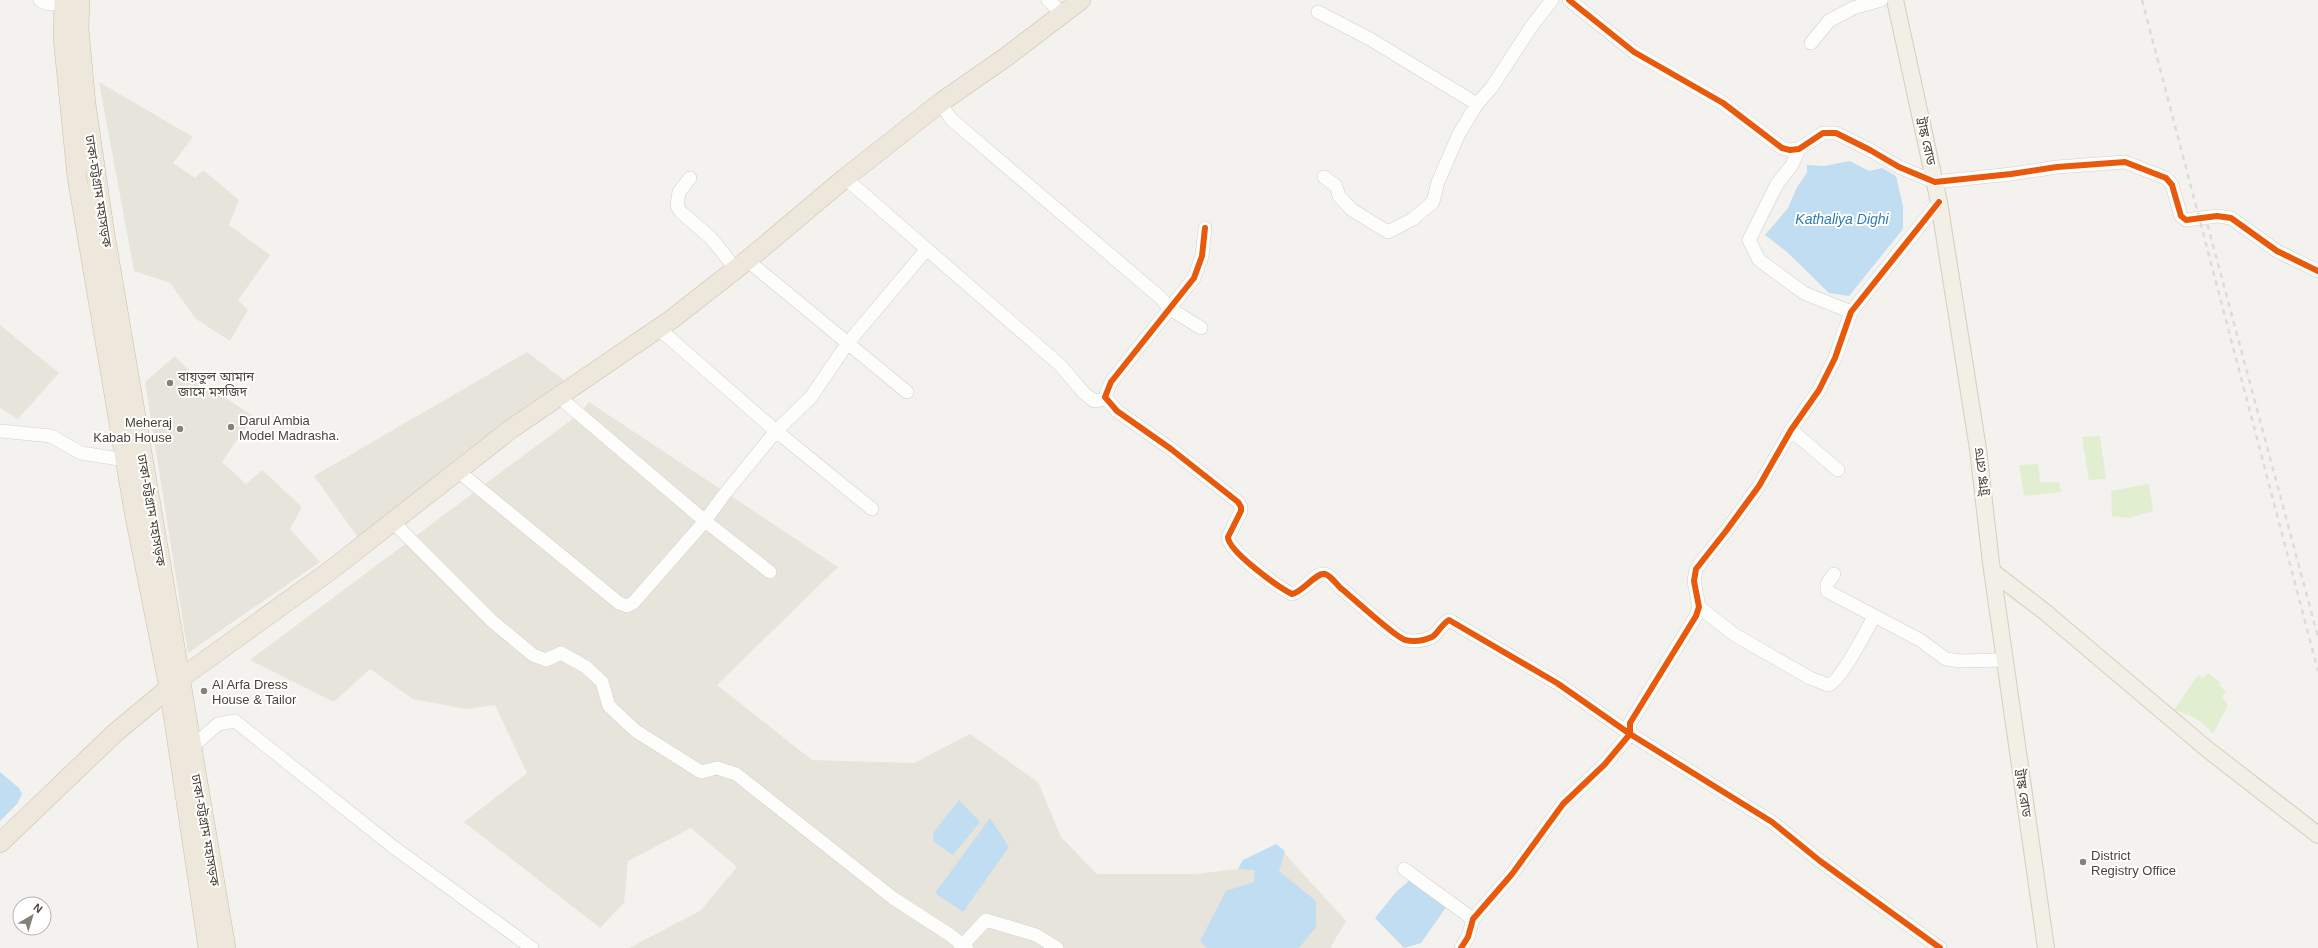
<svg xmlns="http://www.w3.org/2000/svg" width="2318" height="948" viewBox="0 0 2318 948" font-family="Arial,'Noto Sans Bengali',sans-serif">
<rect width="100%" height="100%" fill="#f4f2ee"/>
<path fill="#e7e4dc" d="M99,82L193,137L173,163L195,178L203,170L239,200L229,225L270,255L238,300L248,310L230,341L196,319L170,283L134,271Z
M0,325L59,373L18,419L0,408Z
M527,352L569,384L359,539L314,476Z
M175,356L196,378L253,416L222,462L246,484L262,470L302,507L290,529L320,562L188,653L145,382Z
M589,402L838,567L717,685L812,760L914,763L970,734L1038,782L1061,837L1097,874H1194L1238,869L1276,844L1346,921L1330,948H629L700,911L737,867L691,828L628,861L624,903L600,928L464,822L527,773L495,705L466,709L413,699L370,669L334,702L250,660L579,414Z"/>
<path fill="#e1eecf" d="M2100,436L2106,479L2089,480L2082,437Z
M2038,464L2040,482H2059L2061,492L2024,496L2019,465Z
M2149,484L2153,511L2129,518L2112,516L2111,491Z
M2208,673L2221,683L2220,686L2226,691L2222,697L2228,705L2213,734C2202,720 2191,715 2174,710L2198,675L2203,678Z"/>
<path fill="#c0ddf1" d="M1850,161L1869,171L1882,168L1896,176L1903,206V229L1849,296L1829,293L1787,252L1765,235L1788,208L1797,187L1807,173V165L1824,166Z
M0,772L19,788L22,794L17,804L0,821Z
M959,800L980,822L953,855L934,842L933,833Z
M990,818L1009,847L963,912L935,893Z
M1276,844L1285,851L1279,871L1316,901V927L1299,948H1207L1200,941L1226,891L1254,882L1255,870L1238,869L1243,860Z
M1411,879L1447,906L1421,943L1404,948L1375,918L1396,892Z"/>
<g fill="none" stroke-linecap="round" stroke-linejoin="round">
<g stroke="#d2d0cb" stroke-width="14">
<path id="minor" d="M40,0C48,6 55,4 64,1
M1048,0L1063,14
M1569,0L1634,52L1723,103L1782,148L1790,150L1799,149L1823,133H1836L1870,150L1899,167L1935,182L2011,174L2057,167L2125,162L2166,178L2172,185L2181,216L2186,220L2217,216L2231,218L2277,251L2318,271
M1318,12L1370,39L1477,104
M1811,43L1829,21L1853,8L1881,0
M940,103L952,120L1162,299L1169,308L1201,328
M1799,149L1792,165L1777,184L1749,240L1759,260L1804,293L1851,312
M1324,177L1336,186L1339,196L1352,210L1388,232L1413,219L1433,202L1438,182L1459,134L1477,104L1492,87L1531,27L1552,0
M690,178L679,192L677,206L681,212L711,238L735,268
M845,178L1060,365L1084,393L1094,401L1106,399
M1205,228L1202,256L1194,278L1111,382L1105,397L1117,411L1171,449L1238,502L1241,507V511L1228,537C1228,551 1278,587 1292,594C1303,592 1316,572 1325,574C1332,576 1337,586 1343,590C1355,600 1395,637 1405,640C1415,642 1423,641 1432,637C1437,634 1441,625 1449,620L1557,683L1630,734L1772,822L1820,861L1940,948
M750,258L753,265L907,392
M658,328L776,431L872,509
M559,397L705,521L770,572
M1791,430L1838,470
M0,431L51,436L81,453L126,460
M458,471L619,603L627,606L633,603L705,521L723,496L776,431L811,397L847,344L927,249
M393,522L492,621L533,655L546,660L561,653L586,667L602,682L609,706L636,731L701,772L717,768L736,774L893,898L950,935L967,948
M1834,574L1827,584V591L1920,640L1946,659L1960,661L2005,660
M1699,607L1735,635L1810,678L1828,685C1840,683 1867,629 1874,617
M192,747L218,724L235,721L392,846L532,948
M1404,869L1473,919
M960,948L986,920L1036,935L1057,948
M1461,948L1468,937L1473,919L1512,874L1563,804L1605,764L1630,734V723L1696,616L1699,607L1694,581L1696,569L1726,531L1759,486L1791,430L1819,390L1835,358L1851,312L1939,202"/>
</g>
<g stroke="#d6cebb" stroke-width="18">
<path id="major" d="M1895,0L1939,202L1978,449L1991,563L2046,948
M1993,572L2045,612L2207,749L2318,835"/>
</g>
<g stroke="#ccbfa9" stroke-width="20">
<path id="highway" d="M64,0L63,38L77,177L134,512L169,688L208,948
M80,0L79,29L86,104L104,228L226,948
M0,843L115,733L181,678L331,570L511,429L672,319L750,258L845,178L940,103L1006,57L1081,0"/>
</g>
<use href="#minor" stroke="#fdfdfc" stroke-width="13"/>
<use href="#major" stroke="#f2efe6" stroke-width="16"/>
<use href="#highway" stroke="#ede8db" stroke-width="19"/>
<path stroke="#dbdbda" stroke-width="2.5" stroke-dasharray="5 5" stroke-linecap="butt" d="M2142,0L2318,671
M2205,215L2318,637"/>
<g stroke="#fff" stroke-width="8">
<path id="cycleway" d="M1569,0L1634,52L1723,103L1782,148L1790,150L1799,149L1823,133H1836L1870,150L1899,167L1935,182L2011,174L2057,167L2125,162L2166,178L2172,185L2181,216L2186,220L2217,216L2231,218L2277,251L2318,271
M1205,228L1202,256L1194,278L1111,382L1105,397L1117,411L1171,449L1238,502L1241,507V511L1228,537C1228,551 1278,587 1292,594C1303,592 1316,572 1325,574C1332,576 1337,586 1343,590C1355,600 1395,637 1405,640C1415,642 1423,641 1432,637C1437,634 1441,625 1449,620L1557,683L1630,734L1772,822L1820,861L1940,948
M1461,948L1468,937L1473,919L1512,874L1563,804L1605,764L1630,734V723L1696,616L1699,607L1694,581L1696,569L1726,531L1759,486L1791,430L1819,390L1835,358L1851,312L1939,202"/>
</g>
<use href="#cycleway" stroke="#e8590c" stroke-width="6"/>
</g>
<g fill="#868178" stroke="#fff" stroke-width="1.5">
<circle cx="170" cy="383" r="4"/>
<circle cx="231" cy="427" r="4"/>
<circle cx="180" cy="429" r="4"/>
<circle cx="204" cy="691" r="4"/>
<circle cx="2083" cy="862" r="4"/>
</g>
<g text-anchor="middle" stroke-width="4" stroke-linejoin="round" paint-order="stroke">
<g font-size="13" fill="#4b4439" stroke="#fff">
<text transform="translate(1927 141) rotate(78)" y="5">ট্রাঙ্ক রোড</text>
<text transform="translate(99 191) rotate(81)" y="5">ঢাকা-চট্টগ্রাম মহাসড়ক</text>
<text transform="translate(1981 472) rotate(-97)" y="5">ট্রাঙ্ক রোড</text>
<text transform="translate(152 510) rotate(80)" y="5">ঢাকা-চট্টগ্রাম মহাসড়ক</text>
<text transform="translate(2024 793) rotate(82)" y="5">ট্রাঙ্ক রোড</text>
<text transform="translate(206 830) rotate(80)" y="5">ঢাকা-চট্টগ্রাম মহাসড়ক</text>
</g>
<g font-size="13" fill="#4b4439" stroke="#fff" text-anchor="start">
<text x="178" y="381">বায়তুল আমান<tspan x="178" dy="15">জামে মসজিদ</tspan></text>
<text x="239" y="425">Darul Ambia<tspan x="239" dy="15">Model Madrasha.</tspan></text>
<text x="172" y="427" text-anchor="end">Meheraj<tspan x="172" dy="15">Kabab House</tspan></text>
<text x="212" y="689">Al Arfa Dress<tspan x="212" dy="15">House &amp; Tailor</tspan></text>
<text x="2091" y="860">District<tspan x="2091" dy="15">Registry Office</tspan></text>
</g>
<g font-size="14" font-style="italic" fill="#2e7ab2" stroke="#fff">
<text x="1842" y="224">Kathaliya Dighi</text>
</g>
</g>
<g transform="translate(32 916) rotate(38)"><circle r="19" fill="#ffffff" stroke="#b7b4b0"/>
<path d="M0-3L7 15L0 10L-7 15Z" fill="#868178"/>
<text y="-6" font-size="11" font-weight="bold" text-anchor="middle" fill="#4b4439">N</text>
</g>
</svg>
